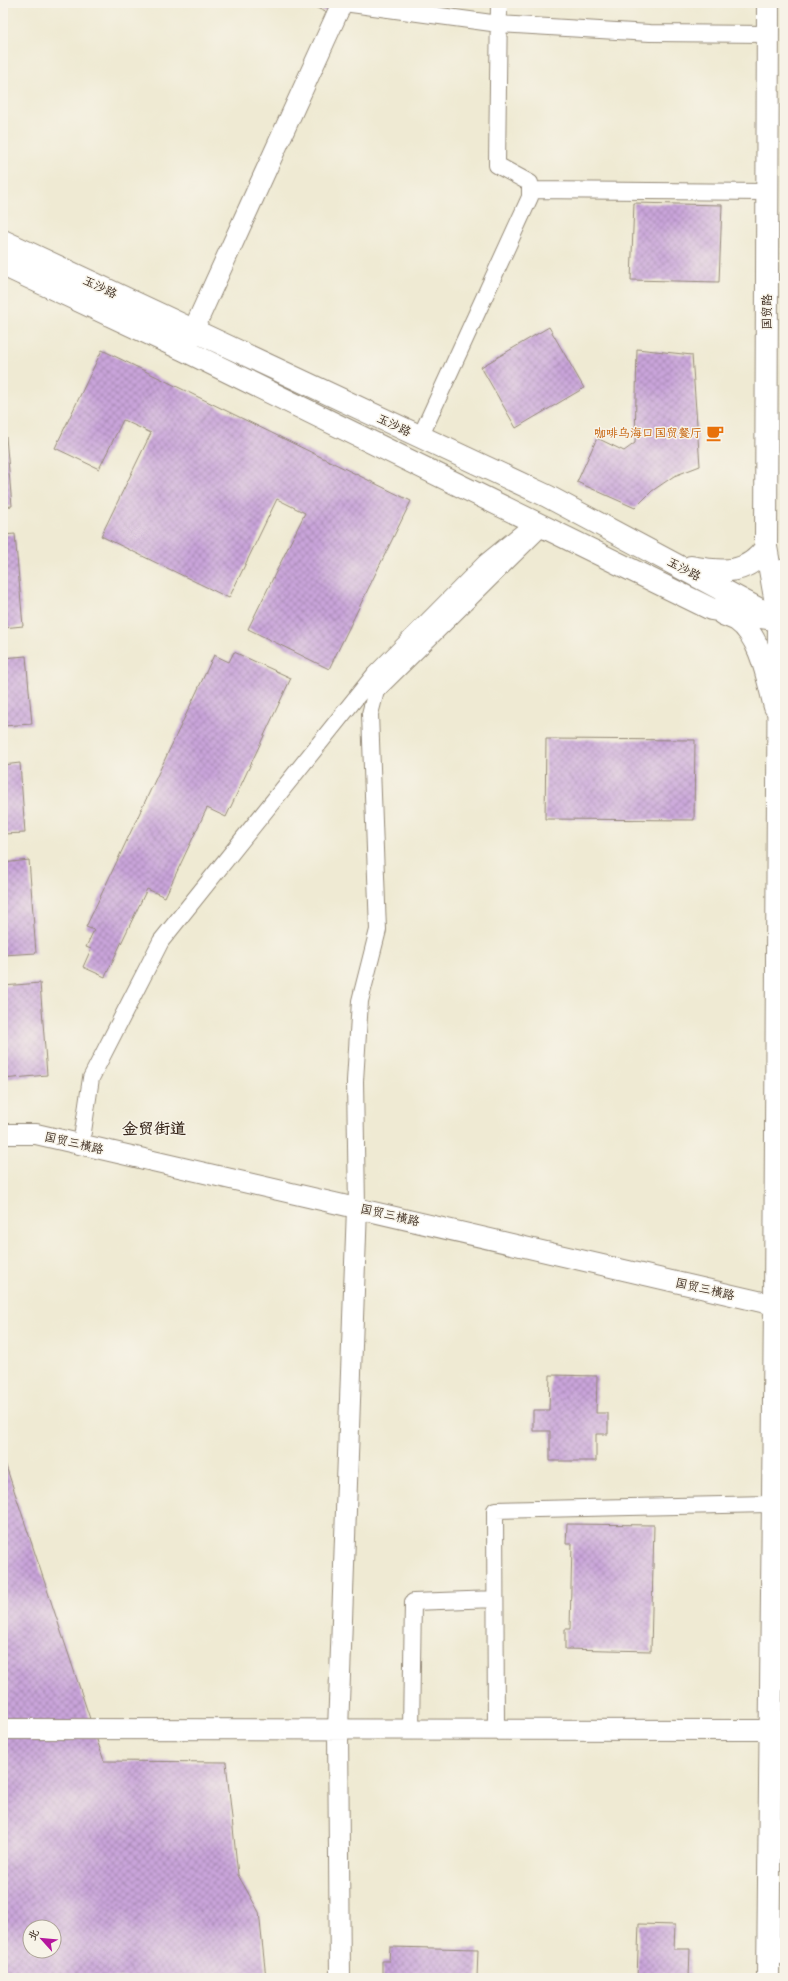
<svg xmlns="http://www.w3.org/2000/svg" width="788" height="1981" viewBox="0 0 788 1981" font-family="'Architects Daughter','LXGW WenKai TC',sans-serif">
<defs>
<pattern id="building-cross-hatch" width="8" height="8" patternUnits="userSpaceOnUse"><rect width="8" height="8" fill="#c9a4da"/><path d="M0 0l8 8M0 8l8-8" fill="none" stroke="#a486b0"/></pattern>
</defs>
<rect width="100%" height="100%" fill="#f7f3e8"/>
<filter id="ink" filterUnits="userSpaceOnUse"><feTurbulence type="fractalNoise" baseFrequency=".025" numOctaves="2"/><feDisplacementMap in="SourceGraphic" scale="8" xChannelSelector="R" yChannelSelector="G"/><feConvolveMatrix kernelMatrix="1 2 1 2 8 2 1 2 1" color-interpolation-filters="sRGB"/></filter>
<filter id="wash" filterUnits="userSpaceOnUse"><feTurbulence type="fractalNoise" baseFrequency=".012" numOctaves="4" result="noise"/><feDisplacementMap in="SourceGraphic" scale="16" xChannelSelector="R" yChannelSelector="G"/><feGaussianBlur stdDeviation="0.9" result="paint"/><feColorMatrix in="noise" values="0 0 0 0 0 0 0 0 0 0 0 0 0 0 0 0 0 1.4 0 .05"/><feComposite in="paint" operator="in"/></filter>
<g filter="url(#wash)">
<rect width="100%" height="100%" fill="#efead3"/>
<g id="blocks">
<path fill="url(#building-cross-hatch)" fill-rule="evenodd" d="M306,3H334L330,14Z
M634,203L722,205L719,282L631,280Z
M549,327L584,388L516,428L481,367Z
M637,349L692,355L700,466L674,476L652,491L635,508L577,482L597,438L624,451L635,443Z
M102,350L411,501L329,669L248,629L305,513L277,499L229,598L101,536L151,433L123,420L99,469L55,448Z
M3,437H6L12,506L3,507Z
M15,534L23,626L3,628V535Z
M234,652L291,678L226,817L207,808L165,897L147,889L105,977L83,967L91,949L86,947L94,930L86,927L214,655L229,662Z
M26,656L32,724L3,726V658Z
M546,739L695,740L694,820L545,819Z
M20,763L25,833L3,834V765Z
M29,860L36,953L3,955V863Z
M40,983L47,1075L3,1079V986Z
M550,1375L597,1376L596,1413H608V1434H596V1461H550V1431H533V1410H549Z
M3,1457L104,1761L226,1762L238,1875L259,1912L266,1978H3ZM30,1927H54V1951H30Z
M567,1524L654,1525L651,1651L565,1649V1629H570L572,1544H566Z
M639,1924L675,1925L674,1949H690L689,1978H637Z
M390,1947L478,1949L477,1978H382V1961H389Z"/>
</g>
</g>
<g filter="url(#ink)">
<use href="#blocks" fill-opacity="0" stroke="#958a78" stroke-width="1"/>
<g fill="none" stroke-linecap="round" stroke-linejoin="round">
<g stroke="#958a78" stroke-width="18">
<path id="minor" d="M344,3L499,24L650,33L768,34
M530,190L767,192
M423,431L530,197V183L497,165L499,3
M81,1145L91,1078L161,941L375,674L486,562L535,522
M357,1208L355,1081L360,1001L378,930L370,714L376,691L537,532
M411,1729L413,1602L495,1599
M496,1730L495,1510L774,1504"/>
</g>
<g stroke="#958a78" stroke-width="22">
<path id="tertiary" d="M187,344L342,3
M3,1134H36L775,1305
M3,1729L772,1730
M340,1978L338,1730L357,1208"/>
</g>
<g stroke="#958a78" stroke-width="24">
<path id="secondary" d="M3,241L547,496L779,620L711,609L184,350L3,265
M691,567C721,572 747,576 766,547
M723,614C728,616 733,618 737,620C761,636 768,681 775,707
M769,1943L785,1954"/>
</g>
<g stroke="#958a78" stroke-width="24">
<path id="primary" d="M768,3L766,547L779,620L785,570
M768,1978L775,1305L779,620"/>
</g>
<use href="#minor" stroke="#fff" stroke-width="16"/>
<use href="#tertiary" stroke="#fff" stroke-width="20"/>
<use href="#secondary" stroke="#fff" stroke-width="22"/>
<use href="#primary" stroke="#fff" stroke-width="22"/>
</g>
</g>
<defs>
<g id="cafe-bare" transform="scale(1.38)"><path d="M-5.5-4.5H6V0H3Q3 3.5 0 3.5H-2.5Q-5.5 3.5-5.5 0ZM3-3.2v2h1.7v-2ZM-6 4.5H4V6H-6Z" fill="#e8710a" stroke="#f7f3e8" stroke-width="2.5" paint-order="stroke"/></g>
</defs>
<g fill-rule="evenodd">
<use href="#cafe-bare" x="715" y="433"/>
</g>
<g text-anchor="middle" stroke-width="3" stroke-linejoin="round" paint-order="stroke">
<g font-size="12" fill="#3b2a1e" stroke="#f7f3e8">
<text transform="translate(100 287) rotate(25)" y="4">玉沙路</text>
<text transform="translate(767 312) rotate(-90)" y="4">国贸路</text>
<text transform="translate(394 425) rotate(25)" y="4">玉沙路</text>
<text transform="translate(684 569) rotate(28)" y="4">玉沙路</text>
<text transform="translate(74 1143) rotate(13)" y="4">国贸三横路</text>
<text transform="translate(390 1215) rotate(13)" y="4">国贸三横路</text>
<text transform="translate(705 1289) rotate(13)" y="4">国贸三横路</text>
</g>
<g font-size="12" fill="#c56008" stroke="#f7f3e8" text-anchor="end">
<text x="702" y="437">咖啡乌海口国贸餐厅</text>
</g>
<g font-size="16" font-weight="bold" fill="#3b2a1e" stroke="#f7f3e8">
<text x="154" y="1134">金贸街道</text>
</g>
</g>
<rect width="788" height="1981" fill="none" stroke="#f7f3e8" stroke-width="16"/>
<g transform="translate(42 1939) rotate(297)"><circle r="19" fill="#f7f3e8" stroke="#aca397"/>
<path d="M0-3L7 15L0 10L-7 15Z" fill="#b5179e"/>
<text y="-6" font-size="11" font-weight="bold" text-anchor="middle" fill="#3b2a1e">北</text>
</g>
</svg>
